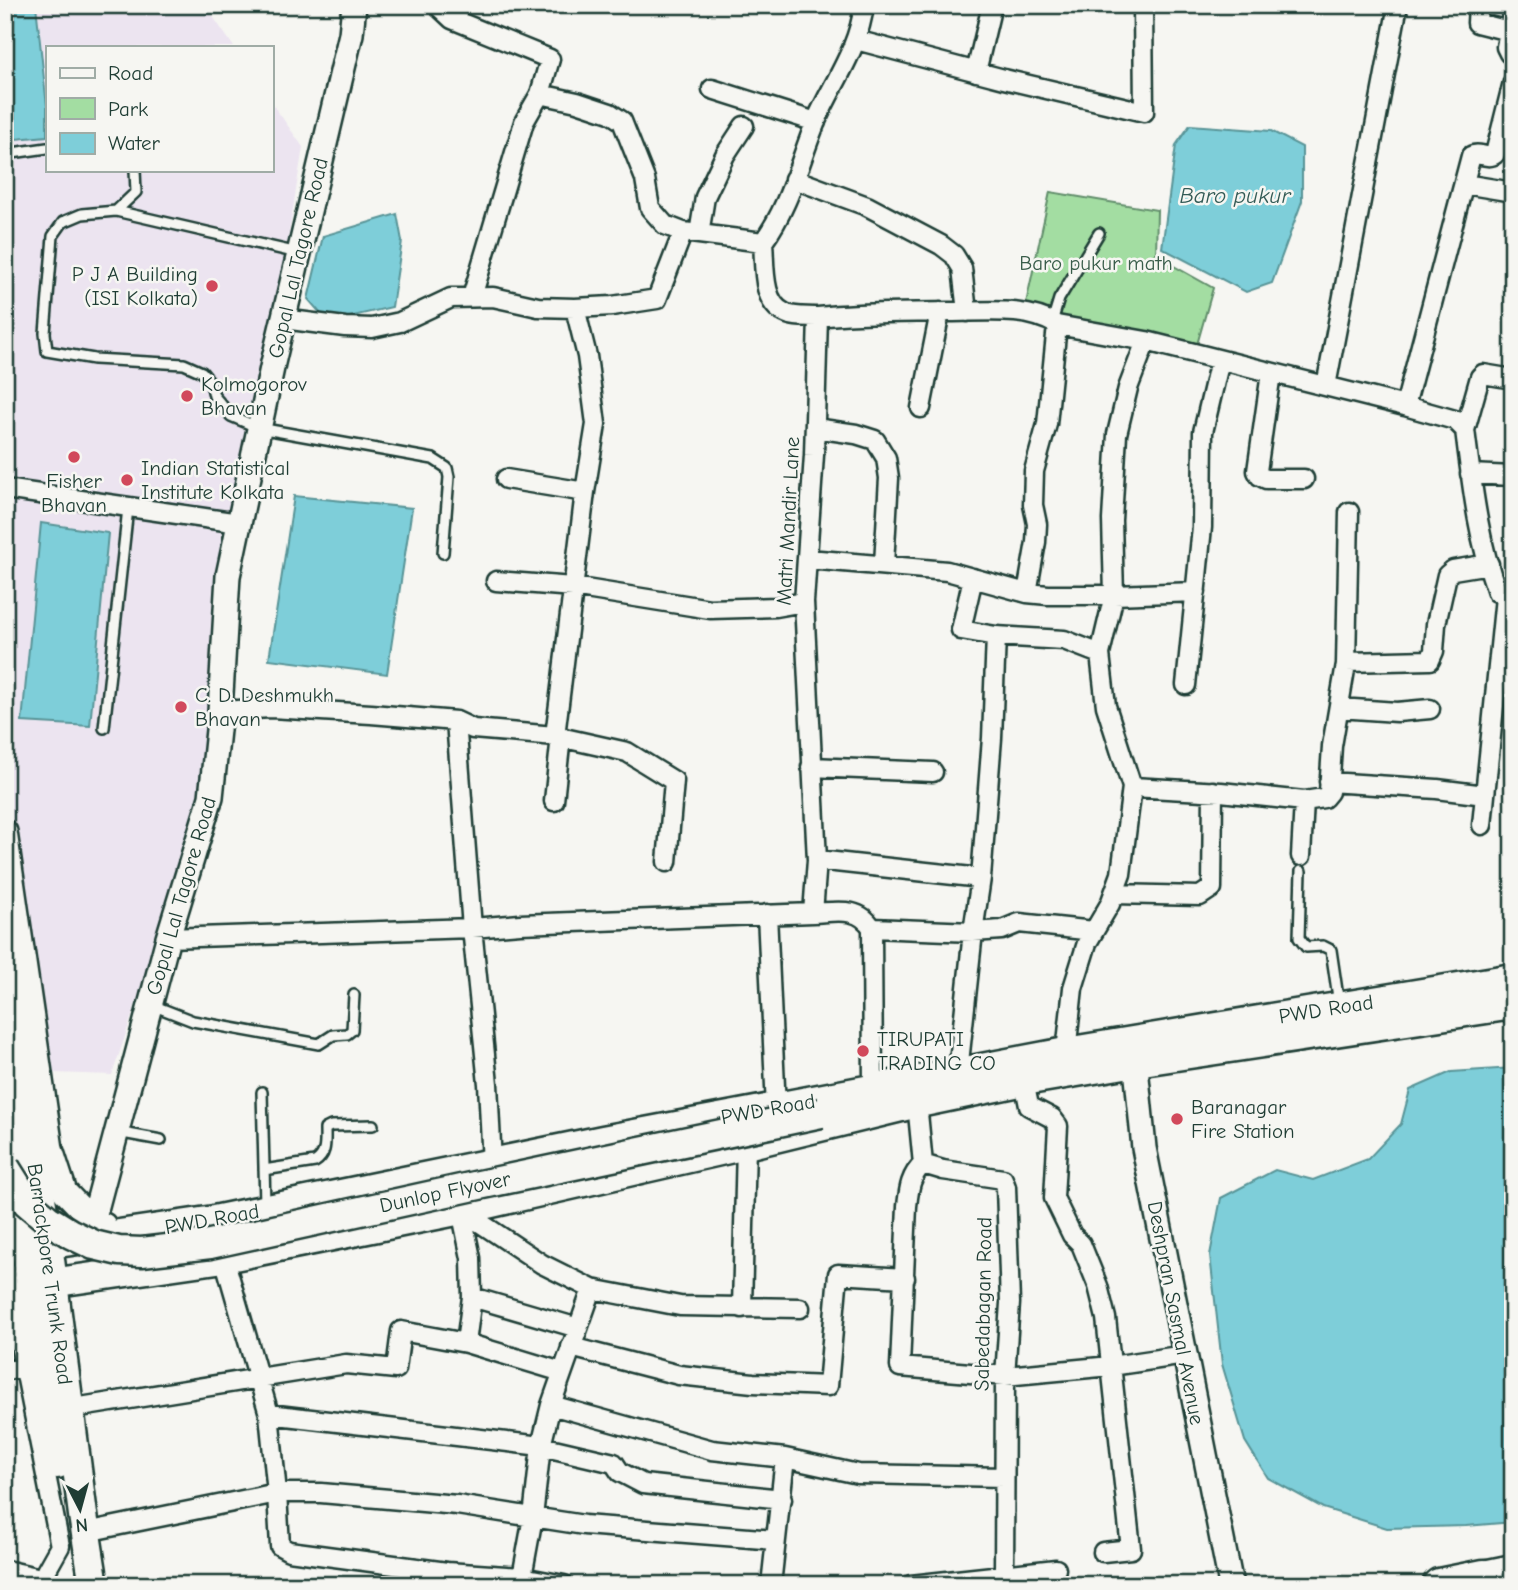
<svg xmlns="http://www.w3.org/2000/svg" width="1518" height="1590" viewBox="0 0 1518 1590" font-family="'Comic Neue',sans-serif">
<rect width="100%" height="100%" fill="#f6f6f2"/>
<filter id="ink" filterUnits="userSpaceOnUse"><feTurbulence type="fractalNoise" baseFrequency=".0143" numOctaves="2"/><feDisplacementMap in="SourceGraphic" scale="14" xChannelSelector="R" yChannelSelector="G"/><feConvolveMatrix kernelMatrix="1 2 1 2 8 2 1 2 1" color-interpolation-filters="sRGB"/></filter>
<g filter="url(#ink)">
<path fill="#ece4f0" d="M5,5H205L234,47H47V170H271V102L303,147L189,847L112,1075L54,1073L5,789Z"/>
<path fill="#a3dda2" stroke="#618d6b" stroke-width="2" d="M1050,192L1157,210L1156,256L1213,288L1196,348L1025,308Z"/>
<path fill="#7eced9" stroke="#589497" stroke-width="2" d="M5,5H36L47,107V136L5,140Z
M1190,125L1271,131L1302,147V201L1272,283L1246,292L1162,248L1176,145Z
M397,214L402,241L392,307L328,322L308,299L323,236Z
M294,496L412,508L387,674L269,659Z
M41,523L108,533L90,726L22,722Z
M1513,1068V1522L1466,1526L1387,1528L1323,1508L1268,1478L1245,1441L1222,1364L1210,1255L1221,1198L1275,1170L1313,1180L1368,1159L1401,1124L1410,1090L1451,1072Z"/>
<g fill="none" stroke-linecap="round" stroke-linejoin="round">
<g stroke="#1f3d34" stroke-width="14">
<path id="service" d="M5,154L47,148
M135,170L136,192L116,211L82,214L63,222L53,236L45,333L47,351L94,359L184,364L202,372L211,383L214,396L231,416L259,428L433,459L447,468L449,477L443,553
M116,211L298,253
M1052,322L1059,299L1099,233
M104,728L128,508
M1301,871L1299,938L1306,947L1323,946L1331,950L1339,1004
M152,1005L193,1021L319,1044L333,1035L347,1034L352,1030L354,995
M262,1092L265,1204
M117,1132L161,1140
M264,1170L315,1162C327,1154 325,1143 325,1129L331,1126L373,1125"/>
</g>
<g stroke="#1f3d34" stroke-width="23">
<path id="minor" d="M437,5L452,19L550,59L540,94L524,122L472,297
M864,5C859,48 834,81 817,119C800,159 790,206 763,242C765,264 761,303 785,313C794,318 808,316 818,317L814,455L804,602L817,860L813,913C836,912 859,906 872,928L873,1089
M1478,5L1477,23L1509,31L1506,47L1509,53H1513
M1509,31L1513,9
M856,40L1004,79L1144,112L1143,5
M976,72L992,5
M712,89L816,122
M540,94L577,102L610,113L622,121L645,179L650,208L665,225L683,232
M794,179L867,206L941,245L954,255L962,268L967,312
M1464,184L1513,192
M699,234L705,197L725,155L744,126
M818,317C862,312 905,313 950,312C983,312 1027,306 1057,325L1146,341L1405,406L1455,420L1465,430C1472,485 1478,539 1497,592L1513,599
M283,319L345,327L372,328L400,322L451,298L493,297L538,307L575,308L612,306L657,299L683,232L763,242
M1271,373L1257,471L1260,476L1266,479H1304
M1326,386L1398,5
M1405,406L1471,156C1479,151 1487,160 1495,154L1513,82
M921,408L940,312
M815,428L856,434L875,440L886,458L889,478L884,564
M1465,430L1480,377L1483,374L1513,379
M1470,474L1513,476
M506,479L585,492
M5,489L239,523
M808,559L947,571L1027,593L1048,595H1114L1112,520L1117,434L1128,388L1146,341
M973,578L961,630L996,636
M496,581L573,587L710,609L776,607L804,602
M1027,593L1036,542L1037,524L1033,505L1034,471L1047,424L1057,325
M1346,662L1430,660L1434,651L1436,624L1447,575L1453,570L1489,564
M1186,685L1202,527L1203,432L1220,360
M1339,708L1397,712L1430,709
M220,711L271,708L371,714L456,721L473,729L555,736L585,492L596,424L587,356L575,308
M555,736L627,752L674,781L667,862
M811,767L933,772
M1329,782L1437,789L1485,795
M1132,787L1221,792L1304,801
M554,801L561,736
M1482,825L1505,597
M1301,856L1304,801L1324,798L1329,792L1332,746L1346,664L1349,512
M817,860L981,878
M1114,894L1200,896L1212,888L1213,791
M767,914L776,1108
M872,928L973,932L1002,930L1019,923L1094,931
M168,938L472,928L456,721
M1066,1052L1073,988L1087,943L1110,904L1121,874L1132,787L1106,706L1100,654L1114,595L1196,592
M958,1072L973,932L981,878L992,738L996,636L1064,640L1100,654
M1024,1081L1029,1106L1052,1118L1058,1126L1054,1198L1072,1235L1081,1244L1098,1286L1106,1318L1131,1549L1103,1552
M917,1103L923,1164L943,1170L1003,1179L1006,1187L1010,1303L1005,1376L1004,1574
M492,1164L488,1084L472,928L520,924L813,913
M923,1164C910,1176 909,1189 907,1206L900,1367L1005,1376L1111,1366L1185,1355
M461,1210L542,1264L592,1289L551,1405L541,1446L533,1517L522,1577
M461,1210L471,1258L472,1297L466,1343
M224,1258L269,1414L277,1493L280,1546L289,1551L447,1572L522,1577L564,1585
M5,1268L60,1546L46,1571L43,1585
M592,1289L680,1306L800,1308
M472,1297L578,1328
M742,1308L746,1145
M571,1347L679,1375L753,1383L828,1386L838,1274L905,1278
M5,1370L25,1368
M551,1405L712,1450L785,1458L771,1585
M68,1409L346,1364L396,1369L401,1331L466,1343L562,1372
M269,1414L541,1446L614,1463L620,1472L643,1484L782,1499
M785,1458L858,1474L1004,1477
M86,1532L277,1493H321L457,1505L584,1525L775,1540
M911,1585L1056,1569"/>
</g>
<g stroke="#1f3d34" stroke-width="28">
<path id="tertiary" d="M5,832L51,1149L65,1192L93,1221L104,1225
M1134,1047L1144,1148L1231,1585
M93,1221L168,938L211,797L220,711L228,576L273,363L351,34L354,5"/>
</g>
<g stroke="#1f3d34" stroke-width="33">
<path id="primary" d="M5,964L48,1244L83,1515L94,1585
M5,1105L57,1464
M24,1248L214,1220L603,1140L1066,1052L1513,978
M30,1286L224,1258L461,1210L746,1145L914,1104L1024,1081L1136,1062L1513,1005"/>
</g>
<g stroke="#1f3d34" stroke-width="35">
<path id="trunk" d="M1484,1576L1513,1570"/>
</g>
<g stroke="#1f3d34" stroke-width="37">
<path id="motorway" d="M1507,981L1513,980
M5,1577L40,1585
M1439,1585L1484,1576"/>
</g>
<use href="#service" stroke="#f6f6f2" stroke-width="9"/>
<use href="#minor" stroke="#f6f6f2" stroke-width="18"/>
<use href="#tertiary" stroke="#f6f6f2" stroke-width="23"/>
<use href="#primary" stroke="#f6f6f2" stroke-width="28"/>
<use href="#trunk" stroke="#f6f6f2" stroke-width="30"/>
<use href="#motorway" stroke="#f6f6f2" stroke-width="32"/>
<g stroke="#1f3d34" stroke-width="33" stroke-linecap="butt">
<path id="primary-bridge" d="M5,1167L27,1202L47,1219L71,1234L94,1245L119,1251L142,1252L210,1244L479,1185L821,1113"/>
</g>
<use href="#primary-bridge" stroke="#f6f6f2" stroke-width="28"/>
</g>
</g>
<g fill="#d1495b" stroke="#f6f6f2" stroke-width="2.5">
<circle cx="212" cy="286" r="7"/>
<circle cx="187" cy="396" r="7"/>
<circle cx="74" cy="457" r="7"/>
<circle cx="127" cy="480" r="7"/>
<circle cx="181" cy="707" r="7"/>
<circle cx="863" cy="1051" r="7"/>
<circle cx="1177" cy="1119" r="7"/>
</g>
<g text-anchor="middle" stroke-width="5" stroke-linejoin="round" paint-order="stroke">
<g font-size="21" fill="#1f3d34" stroke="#f6f6f2">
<text transform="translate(298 258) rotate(-77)" y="7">Gopal Lal Tagore Road</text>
<text transform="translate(788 521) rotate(-87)" y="7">Matri Mandir Lane</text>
<text transform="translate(181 896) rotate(-74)" y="7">Gopal Lal Tagore Road</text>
<text transform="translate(1326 1009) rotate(-9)" y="7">PWD Road</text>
<text transform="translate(768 1109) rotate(-10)" y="7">PWD Road</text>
<text transform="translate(445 1192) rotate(-12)" y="7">Dunlop Flyover</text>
<text transform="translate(212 1219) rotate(-10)" y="7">PWD Road</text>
<text transform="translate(50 1274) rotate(82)" y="7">Barrackpore Trunk Road</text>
<text transform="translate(983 1304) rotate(-89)" y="7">Sabedabagan Road</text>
<text transform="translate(1176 1313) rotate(79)" y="7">Deshpran Sasmal Avenue</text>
</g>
<g font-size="21" fill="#395d4a" stroke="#f6f6f2">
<text x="1096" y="270">Baro pukur math</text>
</g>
<g font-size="21" fill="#1f3d34" stroke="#f6f6f2" text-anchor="start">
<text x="198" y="281" text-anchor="end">P J A Building<tspan x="198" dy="24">(ISI Kolkata)</tspan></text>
<text x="201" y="391">Kolmogorov<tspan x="201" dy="24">Bhavan</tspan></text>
<text x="141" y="475">Indian Statistical<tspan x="141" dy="24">Institute Kolkata</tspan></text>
<text x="74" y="488" text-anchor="middle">Fisher<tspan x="74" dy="24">Bhavan</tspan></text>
<text x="195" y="702">C. D. Deshmukh<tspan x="195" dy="24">Bhavan</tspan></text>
<text x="877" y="1046">TIRUPATI<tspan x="877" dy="24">TRADING CO</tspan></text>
<text x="1191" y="1114">Baranagar<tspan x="1191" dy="24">Fire Station</tspan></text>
</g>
<g font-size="23" font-style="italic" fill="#325a55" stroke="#f6f6f2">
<text x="1235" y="203">Baro pukur</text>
</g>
</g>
<rect width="1518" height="1590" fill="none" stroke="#f6f6f2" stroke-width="28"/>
<rect x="14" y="14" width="1490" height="1562" fill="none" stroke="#1f3d34" stroke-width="2.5" filter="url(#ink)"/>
<rect x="46" y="46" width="228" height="126" fill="#f6f6f2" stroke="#a0aca6" stroke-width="2"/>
<rect x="60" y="68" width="35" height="10" fill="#f6f6f2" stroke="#a0aca6" stroke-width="2"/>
<text x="108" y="80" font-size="21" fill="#1f3d34">Road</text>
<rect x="60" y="98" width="35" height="21" fill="#a3dda2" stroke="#a0aca6" stroke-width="2"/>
<text x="108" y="116" font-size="21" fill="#1f3d34">Park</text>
<rect x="60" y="133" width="35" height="21" fill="#7eced9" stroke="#a0aca6" stroke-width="2"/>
<text x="108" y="150" font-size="21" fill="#1f3d34">Water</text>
<g transform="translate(80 1509) rotate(174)" stroke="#f6f6f2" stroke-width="5" paint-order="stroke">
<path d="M0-5L12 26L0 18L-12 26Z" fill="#1f3d34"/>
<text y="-10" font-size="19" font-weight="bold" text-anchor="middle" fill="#1f3d34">N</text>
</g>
</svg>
